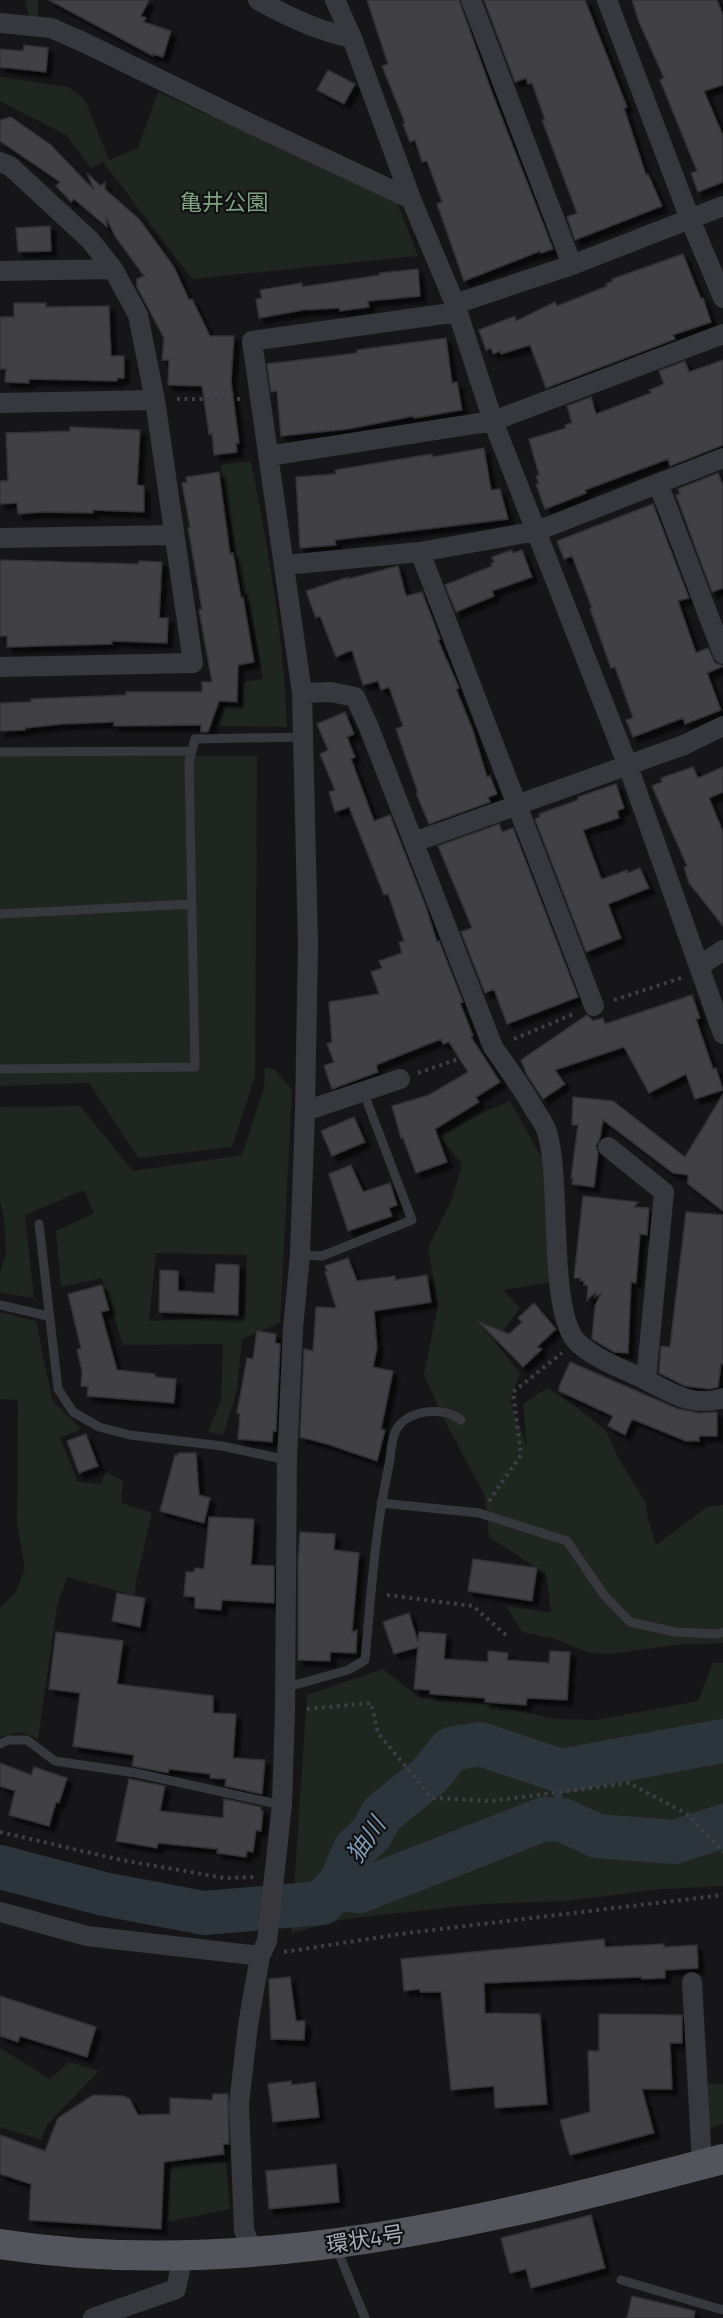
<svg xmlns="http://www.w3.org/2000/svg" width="723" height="2318" viewBox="0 0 723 2318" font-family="'Titillium Web','Noto Sans JP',sans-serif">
<defs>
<filter id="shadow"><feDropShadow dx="5.5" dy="5.5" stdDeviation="1.5" flood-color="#0009"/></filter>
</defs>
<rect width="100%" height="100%" fill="#161618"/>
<path fill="#1e261f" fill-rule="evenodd" d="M25,0H38V17L30,20Z
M0,77L69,87L85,100L109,160L138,148L158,92L396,200L418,256L192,279L103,162L91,168L66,135L0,101Z
M251,461C268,548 284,637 287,727L217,726L224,707L242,706L243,682L263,679L248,594H243L221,465Z
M0,756H257L255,1076L232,1147L138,1158L89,1083L0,1086Z
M265,1068L274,1069L292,1090L280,1323L242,1339L237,1390L223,1435L208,1432L221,1400L223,1344L123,1345L102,1278L61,1287L56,1231L94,1213L84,1190L25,1215L34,1298L0,1293V1273L6,1252L4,1218L0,1200V1107L80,1106L133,1171L242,1155L264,1088ZM156,1253L247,1255L245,1316L149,1321Z
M510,1101L544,1162L552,1282L503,1290L520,1308L495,1342L520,1373L510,1401L527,1447L523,1404L547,1388L575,1406L606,1431L617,1456L646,1503L648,1519L656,1545L707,1507L723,1505V1643L674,1645L611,1654L589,1653L555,1639L522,1632L506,1606L551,1613L546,1574L489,1537L485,1496L445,1421L424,1375L438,1305L428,1248L452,1199L462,1164L440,1137L482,1113Z
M0,1312L36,1321L52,1400L81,1429L60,1438L78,1482L101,1484L106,1472L123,1481L121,1503L152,1513L136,1581L135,1596L67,1577L57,1606L38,1739L21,1732L0,1737V1607L15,1593L25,1569L17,1521L18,1400L0,1399Z
M713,1662L723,1663V1886L662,1889L565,1901L482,1904L345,1919L291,1933L307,1695L383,1669L420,1698L486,1704L555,1719L595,1720L698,1701Z
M0,2048L50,2079L69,2062L99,2071L47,2125L41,2140L0,2127Z
M707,2083L723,2084V2123L708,2130Z
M171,2163H226L230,2209L167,2222Z"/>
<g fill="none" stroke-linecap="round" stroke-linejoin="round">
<path stroke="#2c353c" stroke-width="8" d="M561,1771C556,1789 558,1802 563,1820"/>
<path stroke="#2c353c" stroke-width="44" d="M0,1867L104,1894L204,1913L322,1903L341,1882L355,1849L371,1834L382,1814L429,1776L451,1749L480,1744L561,1771L723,1741
M335,1889L360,1891L544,1819L563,1820L597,1836L675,1842L723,1826"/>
</g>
<path fill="#404145" stroke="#303034" stroke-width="1.5" filter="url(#shadow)" d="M49,0H149L141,16L146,18L144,22L171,31L163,57L153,54V56Z
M367,0H459L491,90L553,249L541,253L540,251L464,281L437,204L442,202L427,161L422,162L415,140L410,142L403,124L405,123L382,66L388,64Z
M484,0H585L627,107L624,108L646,175L648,174L662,206L575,240L567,217L577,213L542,120H545L532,83L528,84L526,78L515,82Z
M632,0H717L723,15V85L704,91L723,136V182L698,192L691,173L697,171L660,80L664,78L639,22Z
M24,45L48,48L46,72L0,67V49L23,51Z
M328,70L355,84L344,104L317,90Z
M11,117L51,145L94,190L87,173L101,186L105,182V189L140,220L174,267L189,300L192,299L210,336H234L231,381L239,443H236L237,452L214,455L212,433L209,434L202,386L168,385L169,360H162L164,338L137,287V279L144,276L115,236L106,217L107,227L74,199L71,202L56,186L60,182L0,141V120Z
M50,226L51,251L18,252L16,228Z
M683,254L701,299L703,298L711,322L673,335L675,339L546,388L530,345L501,354L500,351L493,354L491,348L486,350L479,330L515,316L516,321L555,302L557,306L607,286L606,284L613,281L612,279Z
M418,269L420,296L368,301L369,307L340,311L339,308L303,310L259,318L256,299L262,298L260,290L302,283V287L380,275V273Z
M14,303H46V307L109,306L111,356H124V378H117V381L29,379V383L5,382L6,369H0V317H14Z
M446,338L452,383L457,382L462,410L414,418V416L348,429L281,436L277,391L271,392L267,364L357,353V350Z
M723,360V445L670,466L668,459L585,490L586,493L545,509L536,484H539L536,476L539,475L529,439L566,428L565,425L572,423L567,406L591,397L596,414L651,393L649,390L664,384L659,371L685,361L689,372Z
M70,427L140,430L137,485L144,486V512L93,510V513L42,512L18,514L17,503L0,504V481H8L6,433L70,431Z
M484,448L491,490L500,489L508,519L335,540L336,545L300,548L296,477L336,474L335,470L432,454V457Z
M219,472L230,554L233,553L241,598L243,597L254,662L238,665L237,702L219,701L208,732H201V725L114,726V722L62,724L25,728V730L0,731V703L31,702V699L126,695V692H202V682H212L199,610L202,609L188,528L190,527L182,483L187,482L186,477Z
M718,473L723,486V588L712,592L676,495L680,494L678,489Z
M653,504L689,598L678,601L696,653L708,648L715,663L723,666L707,673L721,710L685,724L683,718L633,737L626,720L633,718L615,667L611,668L590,609L592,608L572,556L564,559L557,541Z
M512,550L513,553L522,550L532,577L492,591L494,596L456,612L445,585L492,566L491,563L494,562L492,557Z
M0,560L138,564L139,561L162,562L159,618H168L167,643L112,641V644L7,647V636H0Z
M398,566L406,596L422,592L440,639L438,640L459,688L456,689L472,728L487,777L490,776L497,794L488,797L490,802L429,824L416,793H418L396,729L403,726L389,687L381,690L378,681L363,685L352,650L336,657L320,616L316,618L306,591L348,577V579Z
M345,712L354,734L347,737L355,757L351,759L374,821L390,815L426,907L437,942L439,941L463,1002L460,1003L473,1036L471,1037L500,1082L476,1097L479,1102L435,1129L447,1162L416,1173L403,1138H401L392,1106L429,1095L468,1072L449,1042L443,1044L441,1039L376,1065L378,1072L332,1089L324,1066L334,1062L327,1044L332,1042L329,1002L379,994L371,972L382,968L379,961L402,953L399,942L404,941L388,894L384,895L349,807L335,812L329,792L335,790L320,754L328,750L317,724Z
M693,767L698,778L723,767V792L709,798L723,832V926L689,883L684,867L687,866L652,786L662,782L661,778Z
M616,784L624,808L617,811L619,818L583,830L601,878L603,879L627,870L628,873L640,868L649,888L608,904L621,938L586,952L535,819L540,817L539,814L578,800V797Z
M499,824L502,832L513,828L578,997L507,1024L494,989L485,993L461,932L472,928L438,846Z
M692,995L700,1018L696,1019L713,1069L716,1068L723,1090L695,1099L686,1074L649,1093L624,1047L555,1070L565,1084L543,1099L527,1075L521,1060L587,1015L593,1021L603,1018L605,1024Z
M723,1094V1211L688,1184V1175L673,1173L603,1120L600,1138L596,1146L598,1153L594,1187L572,1184L573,1178H571L578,1125H572L573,1097L613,1101L685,1157Z
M354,1117L365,1142L332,1156L321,1131Z
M351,1165L363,1192L390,1183L397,1205L389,1208L392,1216L348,1231L329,1174Z
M583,1196L638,1202L634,1207L649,1208L647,1235L640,1234L636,1283L631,1282L628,1353L614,1352L592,1339L595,1306L601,1293L595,1297L596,1292L587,1300L588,1286L584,1285V1281H580L581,1278H574Z
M686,1212L723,1215V1364H721L718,1387L710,1389L685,1386L659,1373L661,1346L670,1347Z
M348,1258L357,1281L395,1276V1280L427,1275L431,1302L374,1311L377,1348L373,1367L393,1371L381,1429L385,1430L377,1461L327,1444L300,1437L304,1349L313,1351L316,1307L336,1308L325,1272L327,1271L325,1266Z
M216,1264L239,1265L238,1315L159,1312L160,1270L178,1271V1291L214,1293Z
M102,1285L109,1310L101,1312L117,1370L155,1374V1377L176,1379L174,1403L87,1396L88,1387L81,1386L82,1371L77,1350L81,1348L68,1294Z
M534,1303L556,1329L537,1347L542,1349L523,1367L479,1322L509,1334L522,1322L518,1318Z
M257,1331L276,1334L275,1343L280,1344L276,1431H273L272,1442L238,1439L240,1414L237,1413L247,1358L253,1359Z
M570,1362L678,1409L699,1413L717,1412V1436H699V1441H686L632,1419L625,1435L608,1426L613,1416L559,1391V1387Z
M86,1434L98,1466L79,1473L67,1441Z
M178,1453H196L199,1495L210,1498L204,1523L160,1511L175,1455H178Z
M209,1517L254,1519L251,1565L274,1566V1603L222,1600L221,1610L195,1608V1597L184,1596L186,1572H194L195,1568L204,1569Z
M300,1532L335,1534L334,1550L359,1553L352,1632L357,1630L356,1653L330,1652V1661L298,1660V1561Z
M473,1559L537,1568L532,1601L468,1591Z
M117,1593L145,1598L140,1627L112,1621Z
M409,1613L418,1642L419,1632L446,1634L444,1659L488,1662V1651L508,1653L507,1660L549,1663L550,1651L570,1652L567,1700L527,1698L526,1705L485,1702V1698L430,1694V1690L414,1689L418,1647L394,1654L383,1622Z
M56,1632L123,1641L117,1684L213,1696V1713L236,1714L233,1758L265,1760L262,1794L225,1786L226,1779L210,1778V1774L169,1769L168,1773L132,1766L134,1755L73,1746L80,1693L49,1689Z
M0,1763L31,1775L34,1767L67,1778L59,1803L56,1802L49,1826L9,1815L15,1791L0,1786Z
M129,1779L165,1786L160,1811L223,1818L224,1799L261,1807V1811H263L261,1831L256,1830L253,1852L247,1851L246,1857L217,1853L218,1849L158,1843L157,1848L116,1841Z
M604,1939L605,1947L664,1944V1947L697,1945L698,1968L665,1970V1978L642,1979L641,1977L484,1983L485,2013L540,2014L547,2104L495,2108L494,2086L451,2090L441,1992H420V1989L404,1991L401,1959Z
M290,1977L296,2021H305L304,2040L271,2039L269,1979Z
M0,1996L96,2027L87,2057L20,2036L18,2042L0,2036Z
M599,2014L682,2015V2043H670L672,2089H642L654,2133L570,2155L560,2120L590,2112L588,2051H599Z
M291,2081L292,2085L315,2082L319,2117L273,2122L268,2084Z
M213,2094H228L229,2144H223L224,2154L164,2162L161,2229L29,2220L31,2184L0,2174V2135L45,2151L58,2118L93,2095L123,2096L130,2099L138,2115L170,2114V2098L212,2100Z
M336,2164L339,2202L269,2209L266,2171Z
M591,2215L605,2268L531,2288L526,2269L510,2273L501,2238Z
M632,2296L695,2311L694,2318H627Z"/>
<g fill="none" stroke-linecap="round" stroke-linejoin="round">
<path stroke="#3d3f44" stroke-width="4" stroke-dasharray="3 4.5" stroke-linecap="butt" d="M177,399H241
M614,1000L681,978
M514,1039L576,1013
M418,1073L473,1054
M489,1501L521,1455L513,1392L562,1353
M387,1595L473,1606L507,1636
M307,1709L371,1703L378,1733L432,1798L492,1801L629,1783L689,1815L723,1852
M0,1832L121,1860L225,1878L254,1877
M284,1952L407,1933L723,1895"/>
<path stroke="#37383d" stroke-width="9" d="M0,752L192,751
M0,914L192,904
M0,1069L195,1067L189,762L195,739L303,737
M39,1224L58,1389L73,1412L99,1427L130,1435L222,1446L287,1460
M300,1255L322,1256L412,1220L363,1091
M0,1305L48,1316
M381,1503L479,1513L567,1541L604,1595L630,1622L675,1632L717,1634L723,1632
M284,1688L348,1670L365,1660C371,1595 375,1529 389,1465C391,1455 391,1439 396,1430C408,1409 444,1406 461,1420
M0,1744L9,1740H27L55,1761L136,1773L282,1805
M341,2259L365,2318
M621,2280L723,2310"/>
<path stroke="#37383d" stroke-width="20" d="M258,0C288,17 318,31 352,38
M335,0L352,38L411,199L455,304L493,421L628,766L723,1034
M471,0L572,265
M607,0L690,219L723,298
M0,23L51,28L83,42L247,122L411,199
M0,162L10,166L90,240L113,269L138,315L155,400L193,663L0,667
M0,271L113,269
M455,304L572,265L723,206
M0,403L155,400
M268,456L493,421L723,334
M658,483L723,654
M0,538L174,535
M420,552L594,1006
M285,565L420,552L537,531L723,458
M302,693L331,692L355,697L368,725L493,1047C508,1068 523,1089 536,1112C540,1118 545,1125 547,1132C562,1178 547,1314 578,1343C596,1359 620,1368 642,1378C670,1392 691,1408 723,1398
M414,842L684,745L723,726
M700,966L723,950
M305,1111L400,1079
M608,1147L664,1192L646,1380
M0,1912L87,1936L260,1956
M692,1982L702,2164
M253,2253L244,2230L239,2104L248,2025L260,1956L267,1941L282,1805L285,1711L287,1460L293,1329L300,1255L305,1111L308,944L302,693L252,341L458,312
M93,2318L176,2289L183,2256"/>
<path stroke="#53555c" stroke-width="30" d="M0,2244C245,2282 488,2221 723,2159"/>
</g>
<g text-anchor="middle" stroke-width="4.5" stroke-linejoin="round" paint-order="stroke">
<g font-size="22" fill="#7fa381" stroke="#111113">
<text x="224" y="210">亀井公園</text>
</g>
<g font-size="22" fill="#a8adb8" stroke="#111113">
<text transform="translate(365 2239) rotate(-9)" y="8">環状4号</text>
</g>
<g font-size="24" font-style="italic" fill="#7f9bb3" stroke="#111113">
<text transform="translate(366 1840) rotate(-56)" y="8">㹨川</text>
</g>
</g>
</svg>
